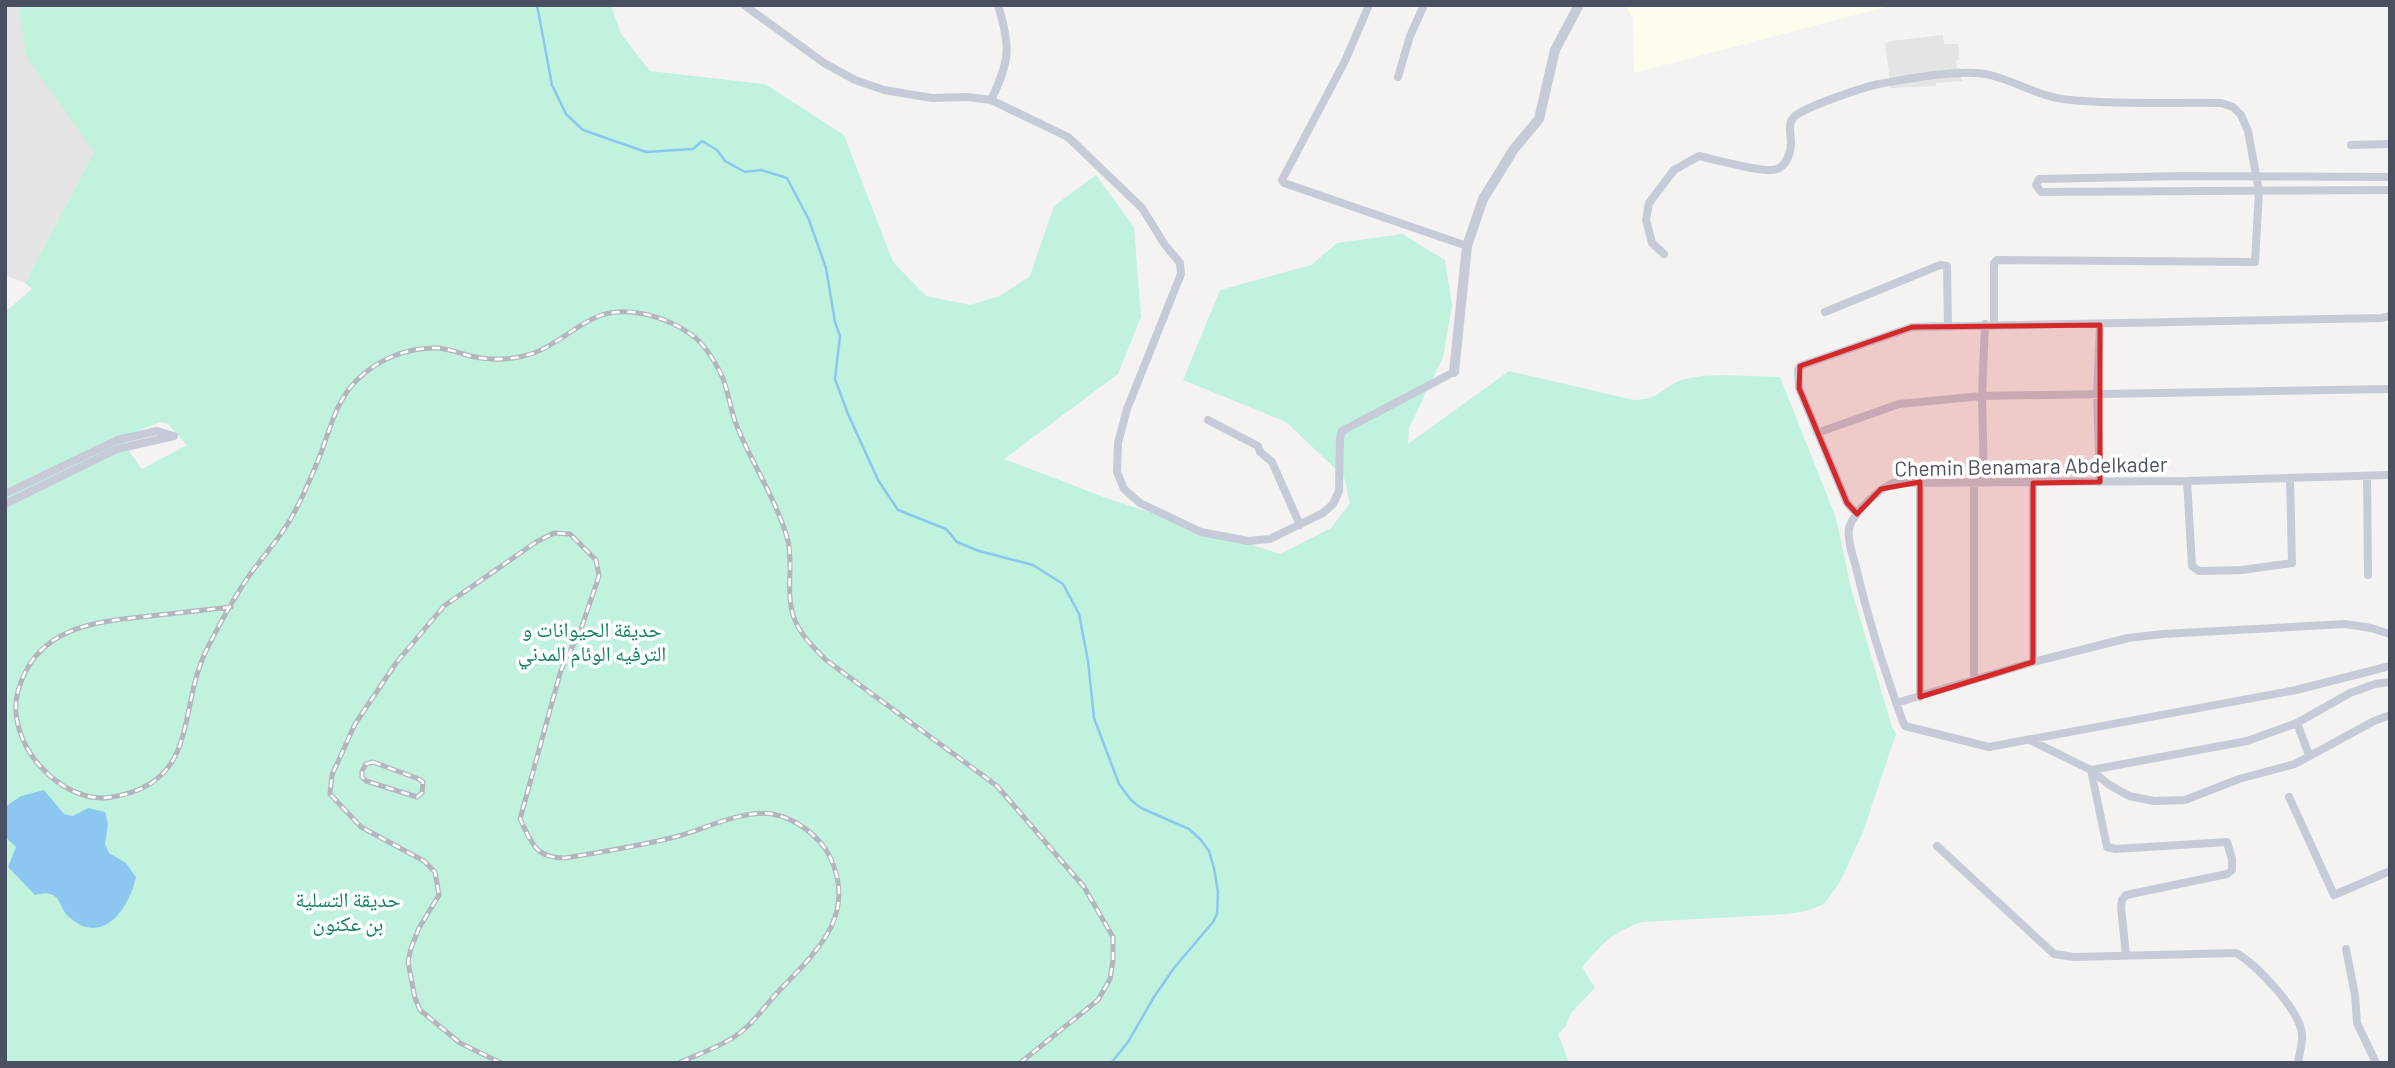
<svg xmlns="http://www.w3.org/2000/svg" width="2395" height="1068" viewBox="0 0 2395 1068" font-family="Barlow,'Noto Naskh Arabic',sans-serif">
<rect width="100%" height="100%" fill="#f4f3f2"/>
<path fill="#fdfced" d="M1625,5H1893L1634,73L1633,18Z"/>
<path fill="#e5e4e4" d="M5,5H89L94,152L25,283L5,275Z
M1943,35L1944,44H1958L1959,60H1956L1957,68H1960L1962,81L1936,83V86L1891,88L1885,44L1891,41Z"/>
<path fill="#c0f2de" fill-rule="evenodd" d="M18,5H611L621,34L650,71L765,84L844,135L893,262L926,296L970,305L1000,296L1030,276L1054,206L1096,175L1134,227L1141,317L1118,374L1004,459L1109,499L1280,554L1331,528L1350,503L1344,477L1286,422L1183,380L1220,290L1311,265L1337,243L1402,234L1445,260L1452,305L1443,357L1409,428L1408,444L1509,371L1634,400C1661,400 1663,385 1685,379C1714,372 1750,377 1780,377L1836,518L1851,588L1892,727L1896,734L1863,832L1840,882L1824,904L1806,911L1788,914L1642,922C1611,933 1603,943 1582,967L1595,988L1571,1013L1566,1026L1558,1034L1569,1063H5V312L32,289L25,283L94,152L27,58ZM160,422L168,424L187,445L142,469L129,451L123,437Z"/>
<path fill="#8cc7f1" d="M44,790L64,814L73,816L88,808L105,812L108,824L105,844L109,853L126,863L136,877C129,909 102,948 68,916C62,911 61,902 56,897C49,892 43,893 35,895L8,867L16,847L5,837V807L21,796Z"/>
<g fill="none" stroke-linecap="round" stroke-linejoin="round">
<path stroke="#8cc7f1" stroke-width="2.5" d="M537,5L552,85L566,114L583,130L646,152L693,149L702,141L717,150L725,161L745,172L761,170L787,178L809,220L826,268L835,322L840,336L835,379L848,414L878,480L898,510L946,529L957,542L979,551L1033,565L1063,584L1079,614L1088,661L1094,718L1119,784L1131,800L1141,808L1189,829L1201,840L1209,851L1214,868L1218,892L1217,914L1213,922L1174,968L1154,997L1128,1042L1111,1063"/>
<path stroke="#c6cbd7" stroke-width="8" d="M744,5L824,63L855,80L884,90L932,98L968,97L991,100L1068,137L1142,208L1165,245L1180,263L1181,274L1127,409L1118,443L1117,472L1124,489L1140,503L1201,532L1248,541L1270,539L1323,513L1333,504L1339,491L1340,438L1342,431L1454,372
M1369,5L1345,61L1282,180L1284,183L1467,246
M1398,77L1410,36L1424,5
M991,100C1010,60 1011,48 998,5
M2351,145L2390,144
M2390,177L2182,176L2039,179L2036,185L2041,192L2390,190
M1664,254L1652,243L1646,220L1649,203L1674,170L1699,156C1714,159 1765,174 1777,169C1787,165 1791,152 1791,142C1791,133 1787,124 1794,117C1804,107 1864,87 1879,84C1908,79 1963,68 1990,75C2018,82 2041,98 2071,100C2121,105 2171,102 2221,103L2233,107L2241,115L2248,131L2259,191L2255,262L1997,260L1994,263V324
M1825,312L1940,265L1947,266L1948,325
M1208,420L1258,446L1260,452L1272,462L1300,525
M1817,433L1899,404L1982,396L2390,389
M2390,475L2187,481L1893,483C1879,489 1852,513 1849,529C1847,542 1854,559 1857,571C1869,623 1885,672 1903,722L1905,726L1989,747L2296,690L2390,666
M2367,476L2368,575
M2187,481L2192,566L2199,571L2242,570L2292,563L2290,479
M2100,482L2097,394L2100,325
M1984,483L1982,396L1985,324
M2033,483V662
M5,494L117,440L157,431L174,436L117,449L5,504
M1857,514L1847,503L1799,388L1798,370L1800,366L1912,327L2381,318L2390,316
M1974,680V483
M1920,697V482
M1896,703L2033,662L2128,638L2163,634L2345,624L2371,628L2390,634
M2297,723L2309,755
M2030,740L2091,770L2247,741L2297,723L2350,693L2375,684L2390,682
M2091,770L2107,847L2115,849L2227,842L2232,859V870L2227,874L2126,895L2122,900L2121,907L2126,955
M2091,770L2108,784L2129,796L2154,801L2185,800L2239,779L2295,764L2374,721L2390,715
M2289,797L2334,895L2390,871
M1937,846L2054,954L2074,957L2236,953C2256,964 2301,1011 2302,1035C2303,1043 2299,1054 2298,1063
M2346,949L2355,995L2357,1023L2376,1063"/>
<path stroke="#c6cbd7" stroke-width="10" d="M1454,372L1467,246L1483,199L1514,149L1539,119L1555,50L1579,5"/>
<g stroke="#b4b5bd" stroke-width="5">
<path id="rail" d="M231,607C204,610 177,613 150,616C93,622 36,627 18,691C11,717 22,746 40,766C58,786 85,802 112,797C200,783 177,711 206,651C219,625 234,597 251,573C264,555 279,539 290,520C302,499 312,476 321,453C330,429 337,399 357,380C378,359 408,347 438,348C449,349 460,353 470,356C491,361 514,360 534,353C558,344 576,325 599,316C628,305 667,317 692,335C704,344 714,360 721,374C729,391 730,411 738,429C753,465 778,503 788,541C793,563 787,585 791,606C794,629 811,645 826,660L997,786L1084,887L1113,937V960L1110,979L1098,1000L1020,1063
M373,762L419,779L423,782L422,793L417,797L366,781L362,777V771L366,764Z
M501,1063L460,1043L420,1010L415,998L408,962L411,948L419,928L439,895L435,872L424,861L361,827L330,794L332,775L355,724L396,663L444,606L536,542L554,533L570,534L596,560L599,576L581,629L561,670L520,819C532,843 535,858 565,858C602,852 639,846 675,837C702,830 744,809 772,814C795,818 820,836 830,857C858,916 815,953 777,993C765,1006 752,1025 737,1035C720,1047 698,1054 679,1063"/>
</g>
<use href="#rail" stroke="#fff" stroke-width="2.5" stroke-dasharray="8" stroke-linecap="butt"/>
</g>
<path fill="#d62828" fill-opacity="0.2" stroke="#d62828" stroke-width="5" stroke-linejoin="round" d="M2100,325V482L2033,483V662L1920,697V482L1881,489L1857,514L1847,503L1799,388L1800,366L1912,327Z"/>
<g text-anchor="middle" stroke-width="7" stroke-linejoin="round" paint-order="stroke">
<g font-size="21" fill="#495061" stroke="#fff">
<text transform="translate(2031 467) rotate(-1)" y="7">Chemin Benamara Abdelkader</text>
</g>
<g font-size="21" fill="#138262" stroke="#fff">
<text x="592" y="637">حديقة الحيوانات و<tspan x="592" dy="24">الترفيه الوئام المدني</tspan></text>
<text x="348" y="907">حديقة التسلية<tspan x="348" dy="24">بن عكنون</tspan></text>
</g>
</g>
<rect width="2395" height="1068" fill="none" stroke="#495061" stroke-width="14"/>
</svg>
